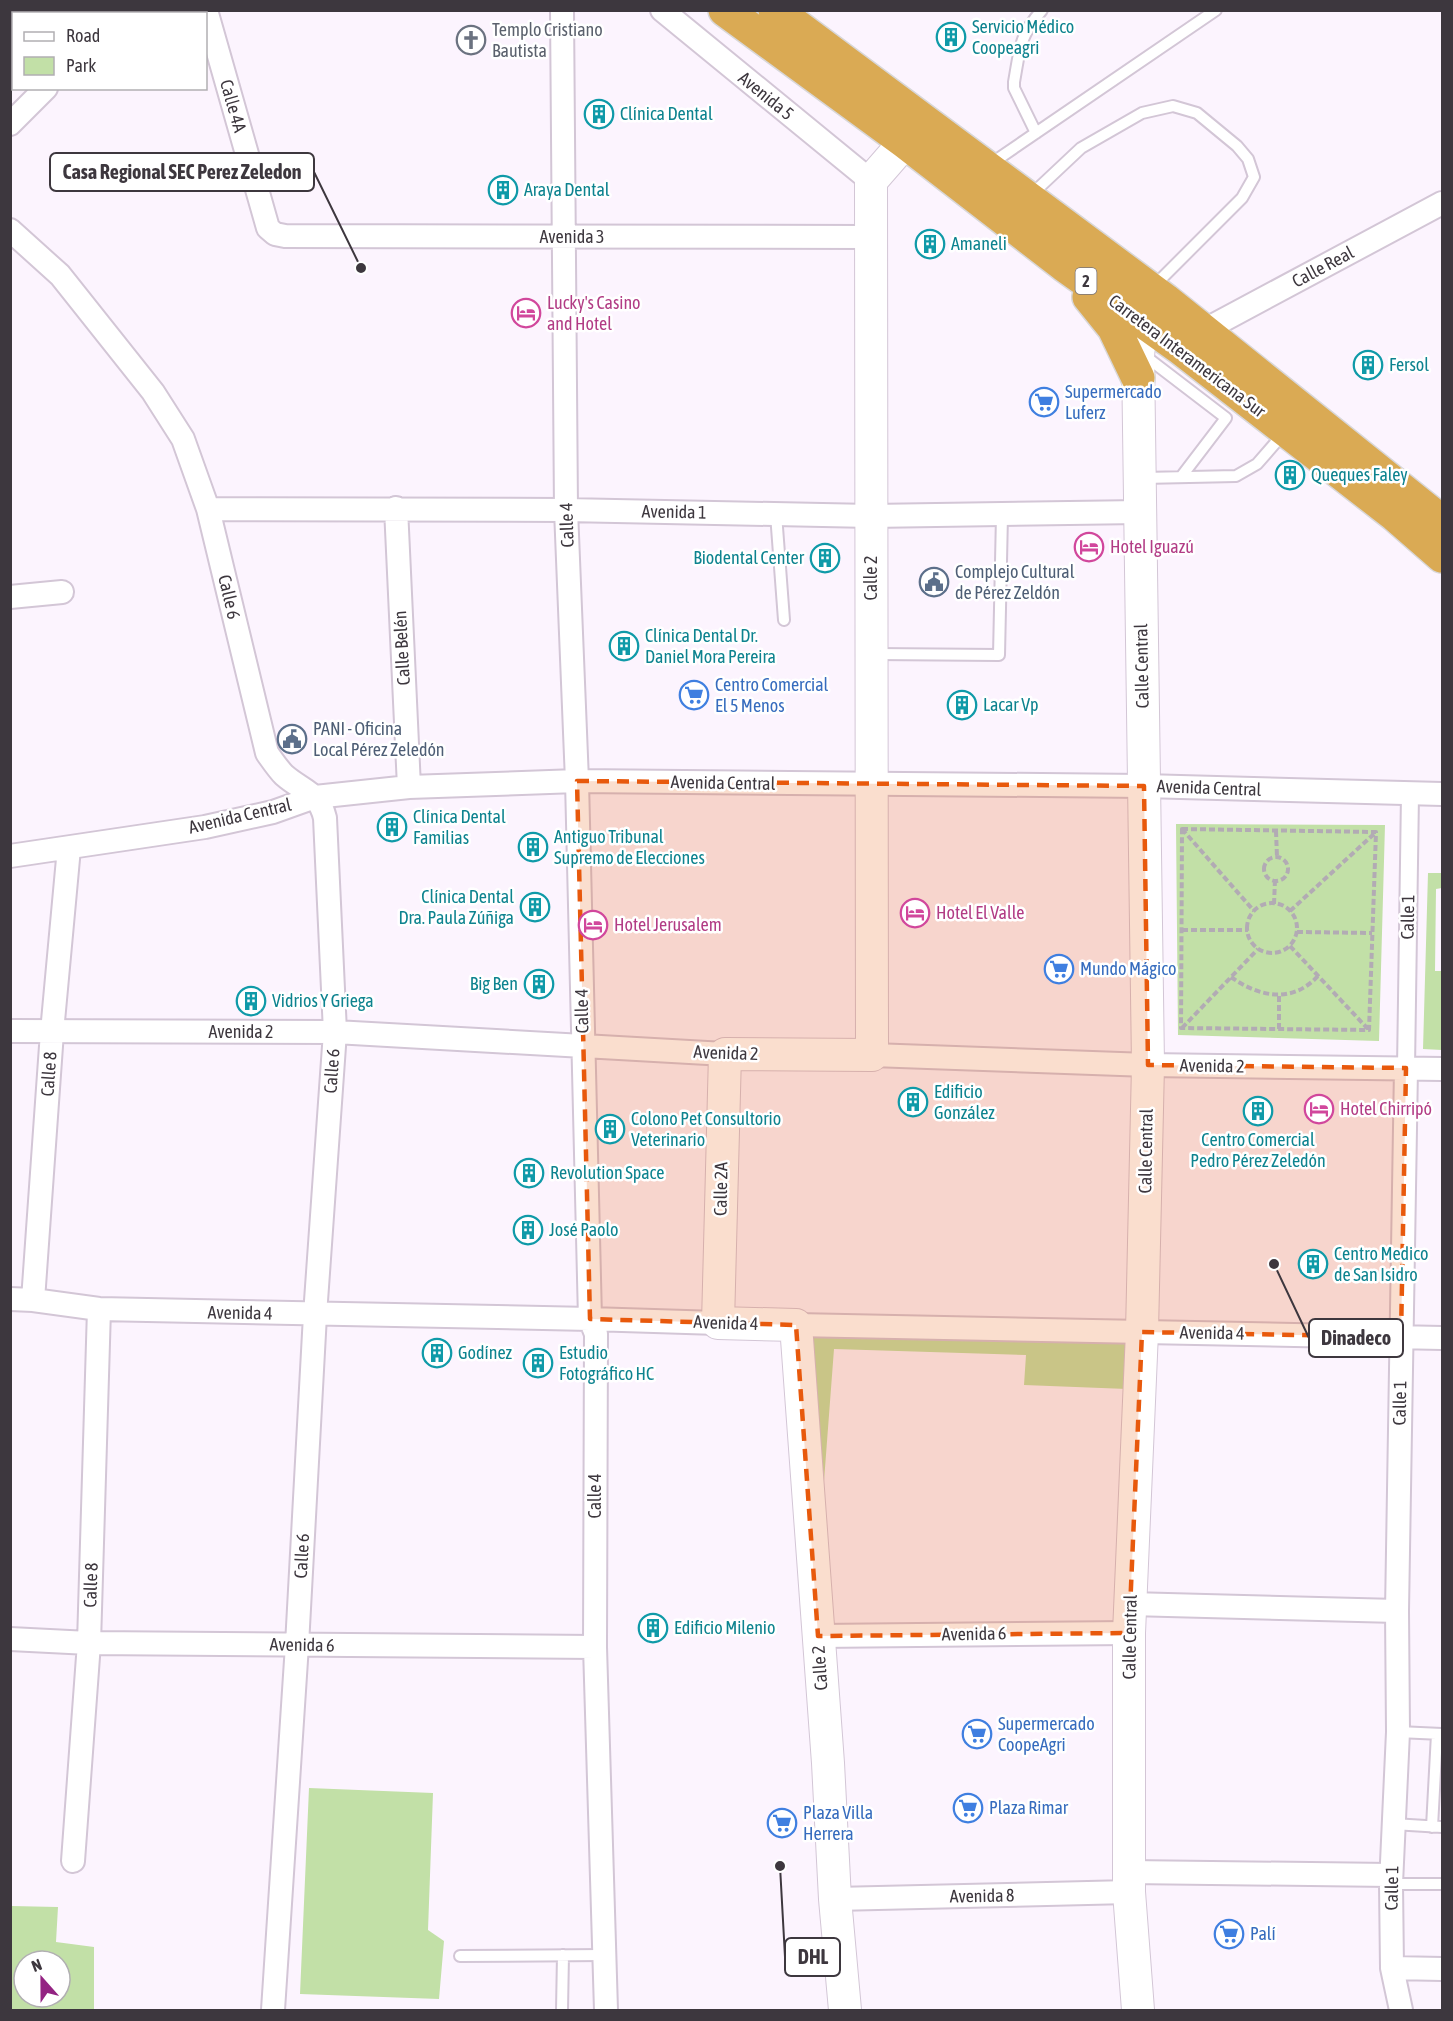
<svg xmlns="http://www.w3.org/2000/svg" width="1453" height="2021" viewBox="0 0 1453 2021" font-family="'Asap Condensed',sans-serif">
<rect width="100%" height="100%" fill="#fcf4fe"/>
<path fill="#c2e0a7" fill-rule="evenodd" d="M1176,824L1385,825L1379,1041L1178,1035Z
M1428,873H1442V888L1436,889L1435,971H1442V1050L1423,1049Z
M811,1332L1131,1341L1127,1389L1024,1385L1026,1355L834,1349L824,1481Z
M309,1788L433,1793L428,1930L444,1941L439,1999L300,1994Z
M11,1906L58,1907L56,1942L94,1947V2010H11ZM24,1961H60V1997H24Z"/>
<g fill="none" stroke-linecap="round" stroke-linejoin="round">
<g stroke="#d3c6d6" stroke-width="14">
<path id="service" d="M1036,133L1014,88V82C1020,49 1019,36 1042,10
M989,165L1216,10
M1031,195L1081,148L1142,113L1173,106L1197,113L1237,146L1248,159L1254,177L1242,198L1152,288
M1145,356L1226,418L1181,477
M1143,478L1236,476L1257,464L1284,433
M776,514L784,620
M875,654L999,655L1002,515
M1398,1732L1442,1734
M1393,1824L1442,1827
M1432,1827L1437,1734
M1391,1884H1442
M460,1956L604,1955
M562,2010L563,1955"/>
</g>
<g stroke="#d3c6d6" stroke-width="20">
<path id="pedestrian" d="M1406,1068L1410,794"/>
</g>
<g stroke="#d3c6d6" stroke-width="26">
<path id="minor" d="M206,10L268,228L275,234L285,236L870,237
M562,10L566,510L577,781L590,1319L596,1334L595,1647L606,2010
M662,10L871,181
M121,14L124,10
M10,124L46,88
M10,230L60,275L153,392L183,439L208,509L267,753C272,760 278,769 284,775C302,791 319,792 325,818L335,1032L315,1315L297,1645L273,2010
M1203,331L1442,203
M396,508L409,787
M208,509L566,510L871,516L1140,512
M10,597L62,592
M10,856L205,827L273,812L315,797L409,787L577,781L1144,786L1442,794
M10,1031L335,1032L725,1054
M872,1055L1148,1065L1442,1069
M10,1299L33,1300L99,1309L590,1319L718,1323
M33,1300L52,1032L69,848
M796,1325L1442,1338
M1130,1604L1397,1611
M818,1636L1129,1633
M10,1639L89,1643L595,1647
M73,1861L89,1643L99,1309
M1129,1872L1391,1875
M835,1899L1129,1892
M1392,1968L1442,1969
M1401,2010L1392,1968L1391,1884L1398,1732L1397,1611L1406,1068"/>
</g>
<g stroke="#d3c6d6" stroke-width="34">
<path id="secondary" d="M845,2010L835,1899L828,1763L796,1325L718,1323L725,1054L872,1055L871,181L905,142L920,120
M1138,2010L1129,1892V1633L1142,1332L1148,1065L1138,357C1139,332 1146,322 1162,303"/>
</g>
<g stroke="#d8d7d8" stroke-width="36">
<path id="trunk" d="M725,10L905,142L1064,265L1179,347L1395,515L1442,556
M775,10L1165,300L1442,522
M1089,297L1114,328L1138,378"/>
</g>
<path stroke="#b2abb4" stroke-width="4" stroke-dasharray="6 3" stroke-linecap="butt" d="M1182,829L1376,832L1369,1030L1181,1028Z
M1182,829L1254,911
M1276,831L1277,857
M1264 869a12 12 0 1 1 24 0a12 12 0 1 1-24 0Z
M1247 928a25 25 0 1 1 50 0a25 25 0 1 1-50 0Z
M1274,904L1275,880
M1290,911L1375,833
M1182,930H1248
M1297,932L1372,933
M1290,946L1368,1029
M1231,977C1259,997 1292,1004 1318,976
M1279,996V1029
M1182,1028L1258,949"/>
<use href="#service" stroke="#fff" stroke-width="10"/>
<use href="#pedestrian" stroke="#fff" stroke-width="16"/>
<use href="#minor" stroke="#fff" stroke-width="22"/>
<use href="#secondary" stroke="#fff" stroke-width="32"/>
<use href="#trunk" stroke="#daaa54" stroke-width="33"/>
</g>
<path fill="#e8590c" fill-opacity="0.2" stroke="#e8590c" stroke-width="4.5" stroke-dasharray="12 8" stroke-linejoin="round" d="M577,781L1144,786L1148,1065L1406,1068L1401,1337L1142,1332L1129,1633L818,1636L796,1325L590,1319Z"/>
<defs>
<g id="building-ring" transform="scale(1.5)"><circle r="9.5" fill="#fff" stroke="#0f9aa8" stroke-width="1.5"/><path d="M-4-6H4V6H1V3H-1V6H-4ZM-2.5-4.3h1.7v1.8h-1.7ZM.8-4.3h1.7v1.8H.8ZM-2.5-1h1.7V.8h-1.7ZM.8-1h1.7V.8H.8Z" fill="#0f9aa8"/></g>
<g id="church-ring" transform="scale(1.5)"><circle r="9.5" fill="#fff" stroke="#6b7280" stroke-width="1.5"/><path d="M-1.2-6h2.4v3.5h3.3v2.4h-3.3V6h-2.4V-.1h-3.3v-2.4h3.3Z" fill="#6b7280"/></g>
<g id="hotel-ring" transform="scale(1.5)"><circle r="9.5" fill="#fff" stroke="#d1479c" stroke-width="1.5"/><path d="M-6-4.5h1.5V1H6V5H4.5V3h-9V5H-6ZM-4 0a1.8 1.8 0 1 1 3.6 0ZM.5 0V-2.5h3Q6-2.5 6 0Z" fill="#d1479c"/></g>
<g id="supermarket-ring" transform="scale(1.5)"><circle r="9.5" fill="#fff" stroke="#3f7fe0" stroke-width="1.5"/><path d="M-6-5.5h2.5l.6 2H6L4.5 2H-2.5L-4.4-4H-6ZM-1.5 3.2a1.3 1.3 0 1 0 .1 0ZM3 3.2a1.3 1.3 0 1 0 .1 0Z" fill="#3f7fe0"/></g>
<g id="civic-ring" transform="scale(1.5)"><circle r="9.5" fill="#fff" stroke="#5c6f8a" stroke-width="1.5"/><path d="M-.6-6.5H3V-4.5H.6V-3L4-1V1h2V6H-6V1h2V-1L-.6-3ZM-1.2 2.5V6h2.4V2.5Z" fill="#5c6f8a"/></g>
</defs>
<g fill-rule="evenodd">
<use href="#building-ring" x="951" y="37"/>
<use href="#church-ring" x="471" y="40"/>
<use href="#building-ring" x="599" y="114"/>
<use href="#building-ring" x="503" y="190"/>
<use href="#building-ring" x="930" y="244"/>
<use href="#hotel-ring" x="526" y="313"/>
<use href="#building-ring" x="1368" y="365"/>
<use href="#supermarket-ring" x="1044" y="402"/>
<use href="#building-ring" x="1290" y="475"/>
<use href="#hotel-ring" x="1089" y="547"/>
<use href="#building-ring" x="825" y="558"/>
<use href="#civic-ring" x="934" y="582"/>
<use href="#building-ring" x="624" y="646"/>
<use href="#supermarket-ring" x="694" y="695"/>
<use href="#building-ring" x="962" y="705"/>
<use href="#civic-ring" x="292" y="739"/>
<use href="#building-ring" x="392" y="827"/>
<use href="#building-ring" x="533" y="847"/>
<use href="#building-ring" x="535" y="907"/>
<use href="#hotel-ring" x="915" y="913"/>
<use href="#hotel-ring" x="593" y="925"/>
<use href="#supermarket-ring" x="1059" y="969"/>
<use href="#building-ring" x="539" y="984"/>
<use href="#building-ring" x="251" y="1001"/>
<use href="#building-ring" x="913" y="1102"/>
<use href="#hotel-ring" x="1319" y="1109"/>
<use href="#building-ring" x="1258" y="1111"/>
<use href="#building-ring" x="610" y="1129"/>
<use href="#building-ring" x="529" y="1173"/>
<use href="#building-ring" x="528" y="1230"/>
<use href="#building-ring" x="1313" y="1264"/>
<use href="#building-ring" x="437" y="1353"/>
<use href="#building-ring" x="538" y="1363"/>
<use href="#building-ring" x="653" y="1628"/>
<use href="#supermarket-ring" x="977" y="1734"/>
<use href="#supermarket-ring" x="968" y="1808"/>
<use href="#supermarket-ring" x="782" y="1823"/>
<use href="#supermarket-ring" x="1229" y="1934"/>
</g>
<g text-anchor="middle" stroke-width="5" stroke-linejoin="round" paint-order="stroke">
<rect fill="#fff" stroke="#777378" stroke-width="1.5" x="1075.5" y="268" width="21" height="26" rx="4.5"/>
<g font-size="16" font-weight="bold" fill="#3d373e">
<text x="1086" y="287">2</text>
</g>
<g font-size="18" fill="#0d838f" stroke="#fff" text-anchor="start">
<text x="972" y="33">Servicio Médico<tspan x="972" dy="21">Coopeagri</tspan></text>
<text x="620" y="120">Clínica Dental</text>
<text x="524" y="196">Araya Dental</text>
<text x="951" y="250">Amaneli</text>
<text x="1389" y="371">Fersol</text>
<text x="1311" y="481">Queques Faley</text>
<text x="804" y="564" text-anchor="end">Biodental Center</text>
<text x="645" y="642">Clínica Dental Dr.<tspan x="645" dy="21">Daniel Mora Pereira</tspan></text>
<text x="983" y="711">Lacar Vp</text>
<text x="413" y="823">Clínica Dental<tspan x="413" dy="21">Familias</tspan></text>
<text x="554" y="843">Antiguo Tribunal<tspan x="554" dy="21">Supremo de Elecciones</tspan></text>
<text x="514" y="903" text-anchor="end">Clínica Dental<tspan x="514" dy="21">Dra. Paula Zúñiga</tspan></text>
<text x="518" y="990" text-anchor="end">Big Ben</text>
<text x="272" y="1007">Vidrios Y Griega</text>
<text x="934" y="1098">Edificio<tspan x="934" dy="21">González</tspan></text>
<text x="631" y="1125">Colono Pet Consultorio<tspan x="631" dy="21">Veterinario</tspan></text>
<text x="1258" y="1146" text-anchor="middle">Centro Comercial<tspan x="1258" dy="21">Pedro Pérez Zeledón</tspan></text>
<text x="550" y="1179">Revolution Space</text>
<text x="549" y="1236">José Paolo</text>
<text x="1334" y="1260">Centro Medico<tspan x="1334" dy="21">de San Isidro</tspan></text>
<text x="458" y="1359">Godínez</text>
<text x="559" y="1359">Estudio<tspan x="559" dy="21">Fotográfico HC</tspan></text>
<text x="674" y="1634">Edificio Milenio</text>
</g>
<g font-size="18" fill="#5b616d" stroke="#fff" text-anchor="start">
<text x="492" y="36">Templo Cristiano<tspan x="492" dy="21">Bautista</tspan></text>
</g>
<g font-size="18" fill="#3d373e" stroke="#fff">
<text transform="translate(766 96) rotate(39)" y="6">Avenida 5</text>
<text transform="translate(233 106) rotate(74)" y="6">Calle 4A</text>
<text x="572" y="243">Avenida 3</text>
<text transform="translate(1323 267) rotate(-28)" y="6">Calle Real</text>
<text transform="translate(1187 356) rotate(37)" y="6">Carretera Interamericana Sur</text>
<text transform="translate(674 512) rotate(1)" y="6">Avenida 1</text>
<text transform="translate(567 525) rotate(-92)" y="6">Calle 4</text>
<text transform="translate(871 578) rotate(-90)" y="6">Calle 2</text>
<text transform="translate(229 597) rotate(77)" y="6">Calle 6</text>
<text transform="translate(402 648) rotate(-93)" y="6">Calle Belén</text>
<text transform="translate(1142 666) rotate(-91)" y="6">Calle Central</text>
<text transform="translate(723 783) rotate(1)" y="6">Avenida Central</text>
<text transform="translate(1209 788) rotate(2)" y="6">Avenida Central</text>
<text transform="translate(240 816) rotate(-13)" y="6">Avenida Central</text>
<text transform="translate(1408 917) rotate(-89)" y="6">Calle 1</text>
<text transform="translate(582 1011) rotate(-91)" y="6">Calle 4</text>
<text x="241" y="1038">Avenida 2</text>
<text transform="translate(726 1053) rotate(2)" y="6">Avenida 2</text>
<text transform="translate(1212 1066) rotate(1)" y="6">Avenida 2</text>
<text transform="translate(332 1071) rotate(-86)" y="6">Calle 6</text>
<text transform="translate(49 1074) rotate(-86)" y="6">Calle 8</text>
<text transform="translate(1146 1151) rotate(-89)" y="6">Calle Central</text>
<text transform="translate(721 1189) rotate(-89)" y="6">Calle 2A</text>
<text transform="translate(240 1313) rotate(1)" y="6">Avenida 4</text>
<text transform="translate(726 1323) rotate(2)" y="6">Avenida 4</text>
<text transform="translate(1212 1333) rotate(1)" y="6">Avenida 4</text>
<text transform="translate(1400 1403) rotate(-89)" y="6">Calle 1</text>
<text transform="translate(595 1496) rotate(-90)" y="6">Calle 4</text>
<text transform="translate(302 1556) rotate(-87)" y="6">Calle 6</text>
<text transform="translate(91 1585) rotate(-88)" y="6">Calle 8</text>
<text transform="translate(974 1634) rotate(-1)" y="6">Avenida 6</text>
<text transform="translate(1130 1637) rotate(-89)" y="6">Calle Central</text>
<text transform="translate(302 1645) rotate(1)" y="6">Avenida 6</text>
<text transform="translate(820 1668) rotate(-94)" y="6">Calle 2</text>
<text transform="translate(1392 1888) rotate(-89)" y="6">Calle 1</text>
<text transform="translate(982 1896) rotate(-1)" y="6">Avenida 8</text>
</g>
<g font-size="18" fill="#b23c85" stroke="#fff" text-anchor="start">
<text x="547" y="309">Lucky's Casino<tspan x="547" dy="21">and Hotel</tspan></text>
<text x="1110" y="553">Hotel Iguazú</text>
<text x="936" y="919">Hotel El Valle</text>
<text x="614" y="931">Hotel Jerusalem</text>
<text x="1340" y="1115">Hotel Chirripó</text>
</g>
<g font-size="18" fill="#366cbe" stroke="#fff" text-anchor="start">
<text x="1065" y="398">Supermercado<tspan x="1065" dy="21">Luferz</tspan></text>
<text x="715" y="691">Centro Comercial<tspan x="715" dy="21">El 5 Menos</tspan></text>
<text x="1080" y="975">Mundo Mágico</text>
<text x="998" y="1730">Supermercado<tspan x="998" dy="21">CoopeAgri</tspan></text>
<text x="989" y="1814">Plaza Rimar</text>
<text x="803" y="1819">Plaza Villa<tspan x="803" dy="21">Herrera</tspan></text>
<text x="1250" y="1940">Palí</text>
</g>
<g font-size="18" fill="#4e5e75" stroke="#fff" text-anchor="start">
<text x="955" y="578">Complejo Cultural<tspan x="955" dy="21">de Pérez Zeldón</tspan></text>
<text x="313" y="735">PANI - Oficina<tspan x="313" dy="21">Local Pérez Zeledón</tspan></text>
</g>
</g>
<path fill="none" stroke="#3d373e" stroke-width="2" d="M361 268L314 172M1274 1264L1309 1338M780 1866L785 1957"/>
<g fill="#3d373e" stroke="#fff" stroke-width="2">
<circle cx="361" cy="268" r="6"/>
<circle cx="1274" cy="1264" r="6"/>
<circle cx="780" cy="1866" r="6"/>
</g>
<g fill="#fff" stroke="#3d373e" stroke-width="2">
<rect x="50" y="153" width="264" height="38" rx="6"/>
<rect x="1309" y="1319" width="94" height="38" rx="6"/>
<rect x="785" y="1938" width="55" height="38" rx="6"/>
</g>
<g font-size="20" text-anchor="middle" font-weight="bold" fill="#3d373e">
<text x="182" y="179">Casa Regional SEC Perez Zeledon</text>
<text x="1356" y="1345">Dinadeco</text>
<text x="813" y="1964">DHL</text>
</g>
<rect width="1453" height="2021" fill="none" stroke="#3d373e" stroke-width="24"/>
<rect x="12" y="12" width="195" height="78" fill="#ffffff" stroke="#b1afb2" stroke-width="1.5"/>
<rect x="24" y="32" width="30" height="9" fill="#ffffff" stroke="#b1afb2" stroke-width="1.5"/>
<text x="66" y="42" font-size="18" fill="#3d373e">Road</text>
<rect x="24" y="57" width="30" height="18" fill="#c2e0a7" stroke="#b1afb2" stroke-width="1.5"/>
<text x="66" y="72" font-size="18" fill="#3d373e">Park</text>
<g transform="translate(42 1979) rotate(339)"><circle r="28" fill="#ffffff" stroke="#b1afb2" stroke-width="1.5"/>
<path d="M0-4.5L10 22L0 15L-10 22Z" fill="#932382"/>
<text y="-9" font-size="16" font-weight="bold" text-anchor="middle" fill="#3d373e">N</text>
</g>
</svg>
